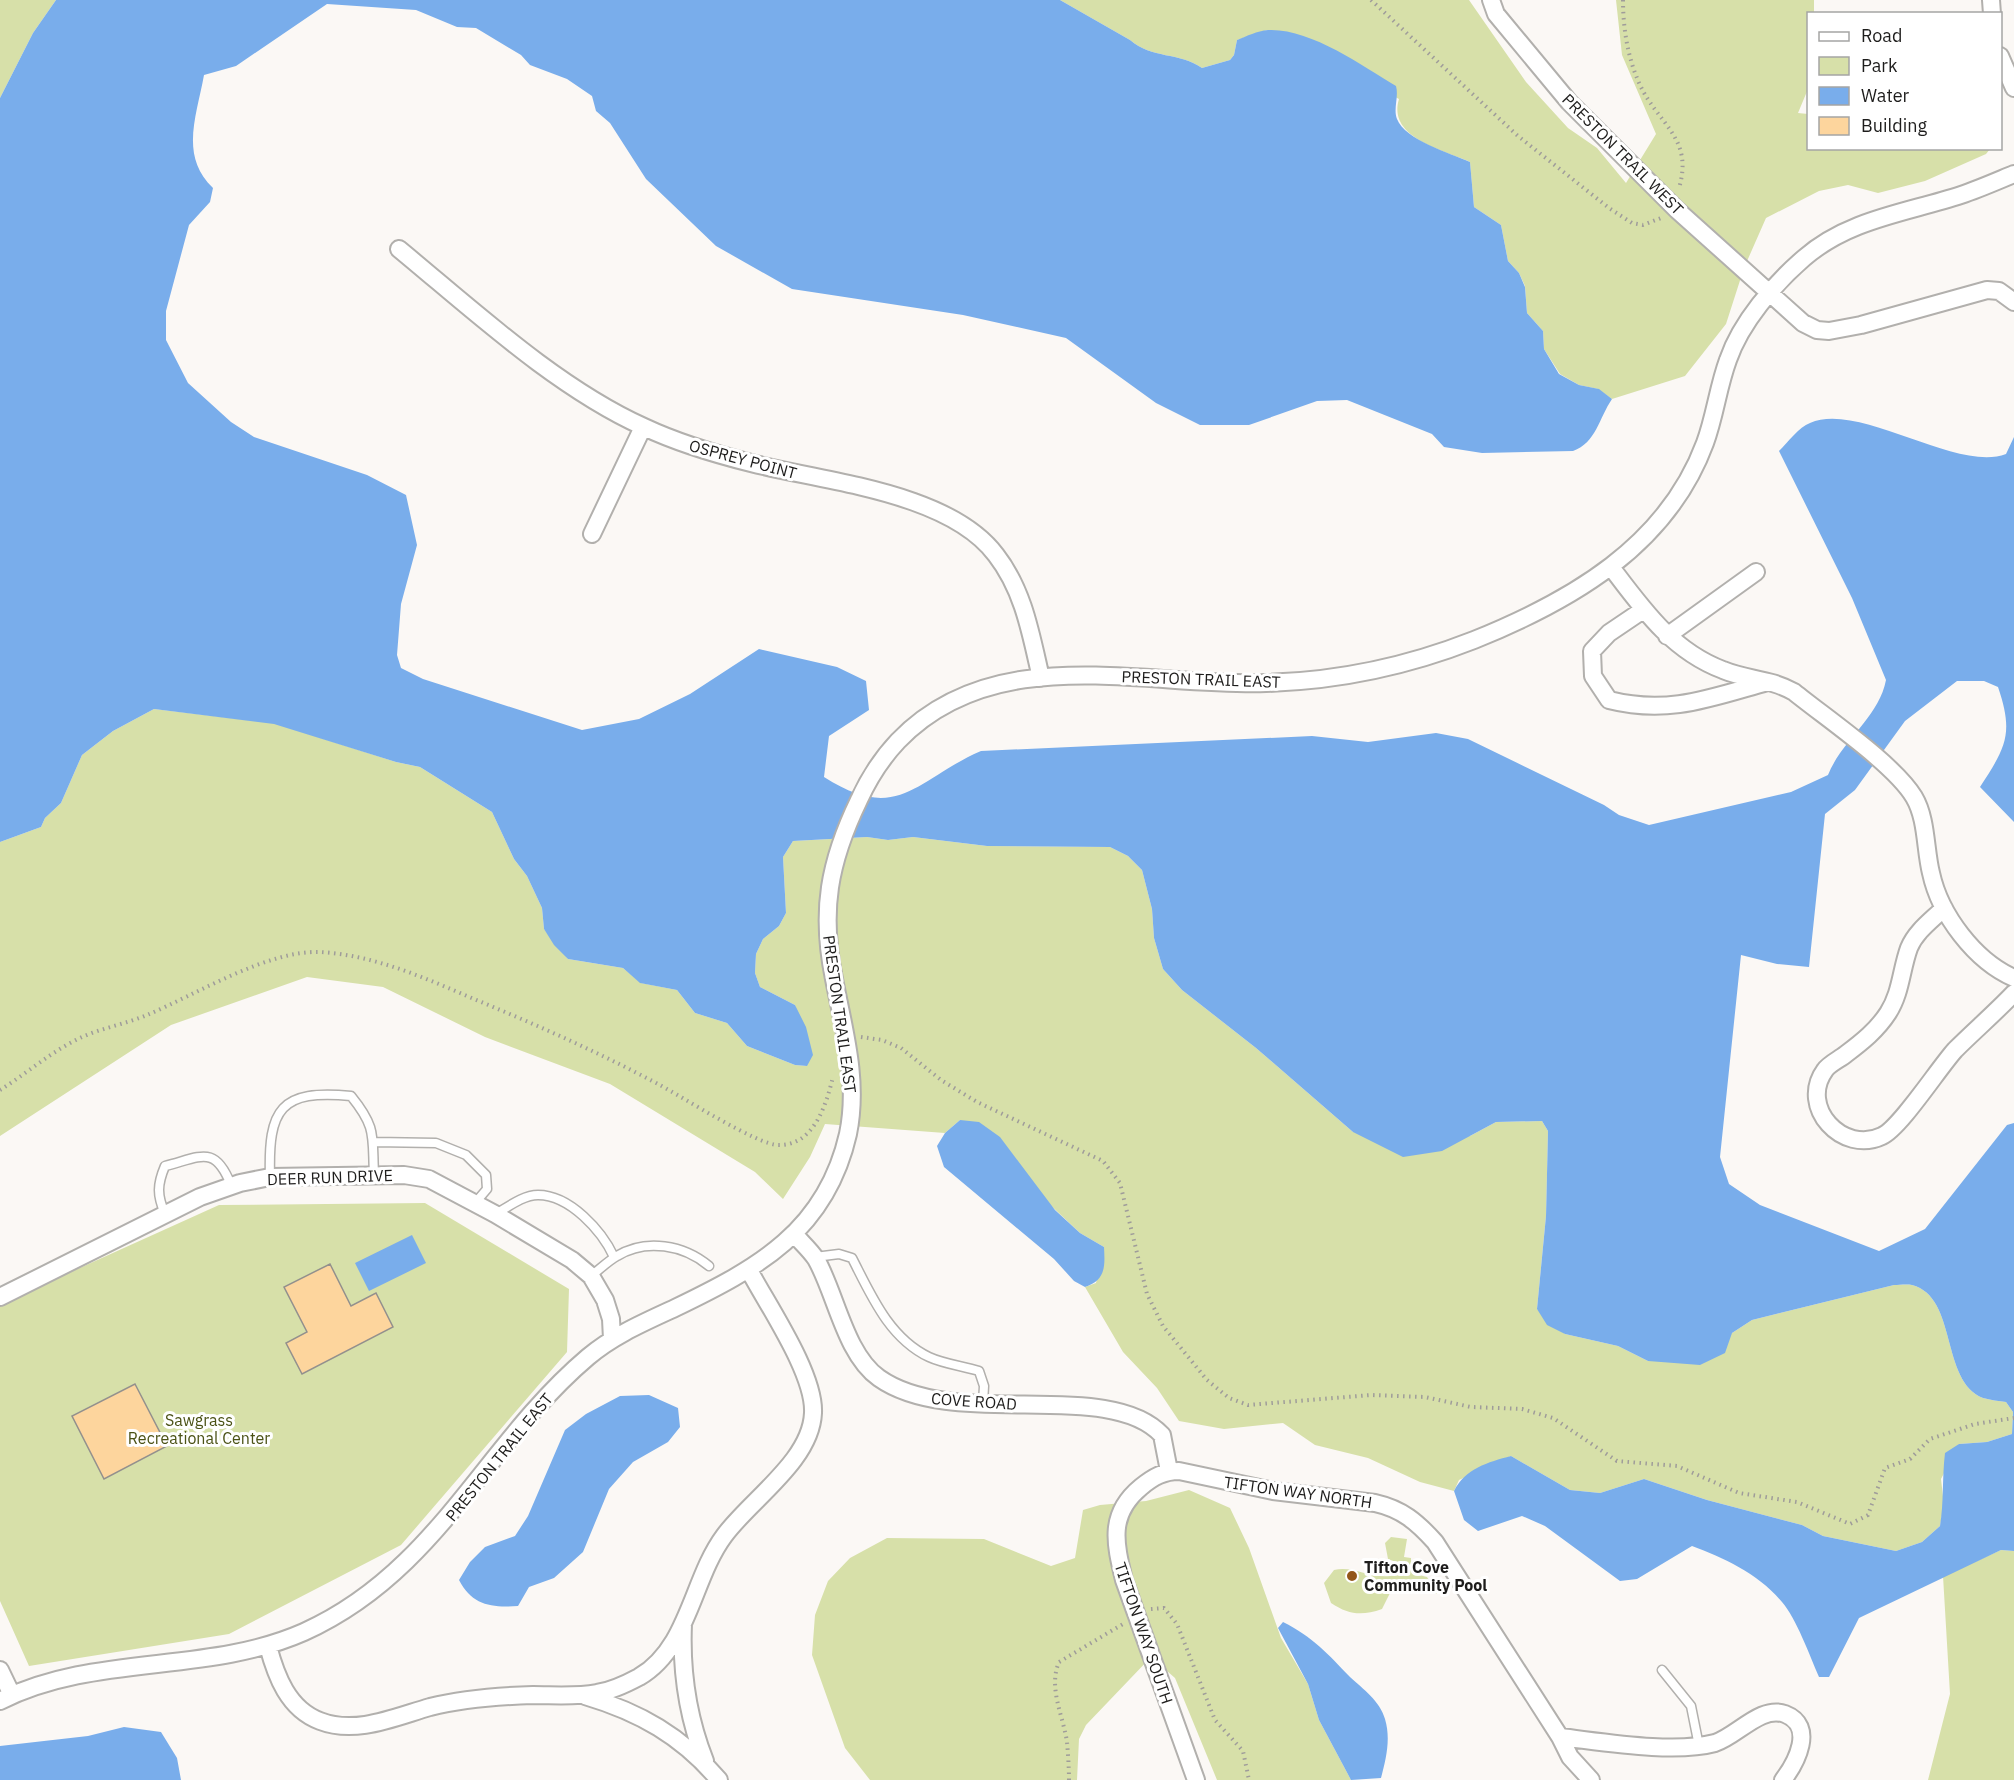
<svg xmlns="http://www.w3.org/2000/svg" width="2014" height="1780" viewBox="0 0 2014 1780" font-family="'IBM Plex Sans',sans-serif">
<rect width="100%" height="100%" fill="#fbf8f5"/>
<path fill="#d7e0a9" d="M0,0H56L33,33L0,98Z
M1060,0H1469L1526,82L1568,128L1597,148L1626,183L1656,134L1622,55L1616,0H1814V13L1808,14V89L1798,113L1808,114V148L1990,149L1986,154L1925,181L1878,193L1848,185L1819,191L1766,218L1744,268L1726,324L1685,376L1612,399L1598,389L1579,385L1560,374L1544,349L1543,331L1527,313L1525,286L1519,273L1508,261L1501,225L1474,207L1470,162C1443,150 1387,138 1399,99L1267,30L1237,40L1234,55L1230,60L1202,68C1179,52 1152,59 1130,40Z
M154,709L274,723L396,762L420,767L492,812L514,859L527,876L542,908L544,929L568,959L623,968L641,983L677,990L695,1013L727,1023L747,1046L795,1065L807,1066L795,1005L760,987L755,973L756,954L763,939L779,926L786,913L783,857L793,841L867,837L888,840L913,837L987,846L1110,847L1128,856L1142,870L1152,909L1154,938L1163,969L1182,990L1256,1048L1353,1132L1470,1136L1496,1122L1542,1121L1548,1131L1546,1216L1537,1309L1565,1334L1618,1346L1648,1361L1732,1333L1752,1320L1894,1285C1899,1285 1907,1284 1912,1285C1958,1297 1940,1381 1983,1398C1990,1400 1999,1401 2006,1402L2013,1412L2012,1434L1987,1442L1959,1444L1941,1479L1944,1505L1940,1526L1922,1542L1896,1551L1823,1536L1802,1525L1707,1500L1644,1479L1600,1493L1570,1490L1511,1456L1459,1480L1454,1491L1420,1482L1368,1458L1315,1445L1283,1423L1224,1429L1179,1421L1157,1388L1123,1352L1085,1287L1096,1283L1104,1247L1080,1233L960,1120L945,1133L825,1124L810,1157L783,1199L755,1172L610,1084L485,1037L383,987L307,977L171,1025L0,1136V842L41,827L45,818L61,803L82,755L113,731Z
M425,1203L569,1289L567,1352L401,1545L229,1634L29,1666L0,1601V1304L219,1205Z
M1189,1490L1230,1508L1249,1548L1281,1638L1308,1684L1319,1720L1351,1780H1217L1175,1678L1151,1657L1086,1725L1079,1739L1077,1780H870L845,1748L812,1655L815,1615L828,1581L850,1558L887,1538L984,1539L1051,1566L1075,1558L1083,1510L1100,1505L1146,1501Z
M1391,1537L1407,1539L1404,1557L1411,1558V1565H1420L1419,1575L1427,1577L1437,1594L1399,1588V1583L1391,1591L1382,1609C1362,1616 1349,1615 1331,1603L1324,1583L1334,1570C1355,1565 1372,1581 1396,1575V1562L1388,1559L1385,1543Z
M2001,1550L2014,1551V1780H1928L1950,1694L1943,1576Z"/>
<path fill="#79adeb" d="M56,0H1060L1130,40C1152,59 1179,52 1202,68L1230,60L1234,55L1237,40C1247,36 1257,31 1268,30C1310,28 1361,65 1396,86C1399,97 1393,109 1397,119C1405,140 1450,153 1470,162L1474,207L1501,225L1508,261L1519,273L1525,287L1527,313L1543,331L1544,349L1559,374L1579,385L1599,389L1612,399C1599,418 1596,443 1573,451L1482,453L1444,447L1432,434L1347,400L1317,401L1249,425H1200L1156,403L1066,338L963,315L792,289L716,246L646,179L610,123L596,111L592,96L567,79L530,65L521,55L476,28L457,27L416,10L327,4L236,66L204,75C197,115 179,156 213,188L210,202L189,225L166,311V340L188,383L231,422L254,437L367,475L406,495L417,545L401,604L397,655L401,668L423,679L582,730L639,719L690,694L759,649L837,667L866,681L869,710L829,736L824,777C899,825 916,779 981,751L1312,736L1368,742L1436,733L1468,739L1604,805L1619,815L1649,825L1791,792L1828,775C1842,740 1879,717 1886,680L1852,598L1779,451C1788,442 1799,427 1810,423C1859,401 1957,473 2006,454L2014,437V822L1980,787C2006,747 2014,734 1998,687L1984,681H1957L1905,721L1855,790L1825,814L1809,967L1777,964L1741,955L1720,1157L1729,1184L1760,1205L1879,1251L1925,1229L2007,1125L2014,1123V1551L2001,1550L1859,1618L1829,1677H1819C1810,1656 1796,1618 1782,1602C1759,1574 1724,1558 1692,1546L1637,1579L1620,1581L1545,1526L1522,1516L1478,1531L1464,1520L1454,1491C1465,1469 1488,1462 1511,1456L1570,1490L1600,1493L1644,1479L1707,1500L1802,1525L1823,1536L1896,1551L1922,1542L1940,1526C1944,1502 1942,1478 1945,1453L1959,1444L1987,1442L2012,1434L2013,1412L2006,1402C1999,1401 1990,1400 1983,1398C1940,1381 1958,1297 1912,1285C1907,1284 1899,1285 1894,1285L1752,1320L1732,1333L1725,1353L1700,1365L1648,1361L1618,1346L1565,1334L1547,1325L1537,1309L1546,1216L1548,1131L1542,1121L1496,1122L1442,1151L1403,1157L1353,1132L1256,1048L1182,990L1163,969L1154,938L1152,909L1142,870L1128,856L1110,847L987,846L913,837L888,840L867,837L793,841L783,857L786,913L779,926L763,939L756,954L755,973L760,987L795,1005L806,1027L813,1055L807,1066L795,1065L747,1046L727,1023L695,1013L677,990L640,983L623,968L568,959L554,945L544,929L542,908L527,876L514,859L492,812L420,767L396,762L274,724L154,709L113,731L82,755L61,803L45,818L41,827L0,842V98L33,33Z
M960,1120L979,1122L1000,1137L1055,1210L1080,1233L1104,1247C1105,1266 1106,1280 1085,1287L1074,1281L1054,1259L944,1167L937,1146L945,1133Z
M412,1235L426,1263L369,1291L355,1263Z
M649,1395L678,1408L680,1427L668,1442L633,1462L609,1489L583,1552L554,1578L529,1587L518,1606C491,1608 472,1605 459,1580L470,1562L485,1547L515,1536L528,1516L565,1430L586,1414L620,1396Z
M1283,1622C1313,1637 1328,1654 1350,1677C1363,1689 1380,1701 1385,1719C1391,1739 1386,1759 1381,1778L1351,1780L1319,1720L1308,1684L1278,1628Z
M124,1727L161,1732L177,1758L181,1780H0V1746L88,1736Z"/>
<path fill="#fdd59d" stroke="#93908d" stroke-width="1.5" d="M330,1264L351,1306L376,1293L393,1327L302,1374L286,1343L307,1332L284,1287Z
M135,1384L167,1446L104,1479L72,1416Z"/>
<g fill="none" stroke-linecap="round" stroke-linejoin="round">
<g stroke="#b2b0ad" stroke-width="11">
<path id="lane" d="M375,1142L436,1143L466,1155L486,1175L487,1189L475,1203
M270,1177C268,1109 280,1089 351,1096C377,1128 372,1136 374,1174
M165,1214C157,1195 157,1185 165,1166C201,1157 215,1144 231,1185
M496,1214C508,1207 523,1195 538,1195C570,1195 602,1231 614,1257
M815,1257L839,1254L852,1258C871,1295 889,1338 929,1357C944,1364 963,1366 979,1371L984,1386L983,1403
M591,1276C600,1269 608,1261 617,1256C646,1238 684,1245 709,1266
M1662,1670L1691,1706L1699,1746"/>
</g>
<g stroke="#b2b0ad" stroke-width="20">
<path id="street" d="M1491,0L1496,14L1569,102L1677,210L1803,323L1817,330L1829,331L1861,325L1987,290L1999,291L2014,302
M1991,0L1992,14
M2000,56L2014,88
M399,249C473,310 557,388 644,427C678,443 715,454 751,463C825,482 949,492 996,555C1024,591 1031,635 1041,678
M592,534L643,427
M1611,567C1642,608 1672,651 1723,670C1747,680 1769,678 1794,692C1826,718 1894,764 1914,797C1927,819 1925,849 1931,873C1940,915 1975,961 2014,978
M1643,610L1609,633L1592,651L1593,676L1609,700C1668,715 1710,698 1767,682
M1667,636L1756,572
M1944,908C1932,920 1916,931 1909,948C1901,970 1901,993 1888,1013C1877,1030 1862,1042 1846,1054C1840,1059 1829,1064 1825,1070C1798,1107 1843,1155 1882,1136C1900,1128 1938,1069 1955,1050C1974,1031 1995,1013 2014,993
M795,1235C801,1242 810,1250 816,1259C836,1294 845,1354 879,1378C954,1431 1108,1377 1162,1435L1169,1471
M0,1297L200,1197L240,1183L270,1177L404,1175L429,1179L495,1214L572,1260L591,1276L605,1300L611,1319L612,1339
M683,1624C681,1670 688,1718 705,1761
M268,1646C276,1676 288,1709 320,1721C356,1735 395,1717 430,1707C462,1699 500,1696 533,1695C554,1695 576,1697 597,1693C611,1691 626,1684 639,1677C689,1648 692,1579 724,1536C750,1500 811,1461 813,1413C815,1374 768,1306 749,1270
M0,1670L12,1695
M585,1696C639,1712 682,1736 719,1780
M0,1701C95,1653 207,1675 304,1632C437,1572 484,1445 588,1357C614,1335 645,1322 675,1308C758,1268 826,1231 848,1134C859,1081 844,1030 834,979C820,911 829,862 859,800C869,778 881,759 898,741C995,640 1144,687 1266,683C1337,681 1408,666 1474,640C1571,601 1667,546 1705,443C1715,416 1718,387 1728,360C1741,322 1774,284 1804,258C1849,219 1906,213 1961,195C1979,189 1997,181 2014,174
M1196,1780L1124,1580C1115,1543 1108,1514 1141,1487C1153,1477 1164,1471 1179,1471L1273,1491L1375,1503C1402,1509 1417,1522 1435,1542L1560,1737
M1591,1780L1570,1757L1560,1737C1604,1742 1674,1754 1715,1743C1737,1736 1761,1705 1785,1714C1816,1726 1796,1763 1783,1780"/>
</g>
<path stroke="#9f9c9a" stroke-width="4" stroke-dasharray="1.5 4.5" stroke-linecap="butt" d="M1371,0L1518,136L1609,208L1632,223L1643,225L1661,218
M1623,0C1623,29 1628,59 1640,85C1658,124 1694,138 1679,188
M861,1037L882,1040L901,1048L941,1080L977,1102L1103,1161L1120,1183L1147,1294L1163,1326L1207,1380L1229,1398L1248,1405L1371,1395L1425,1397L1471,1407L1522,1409L1553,1418L1617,1461L1677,1466L1739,1493L1797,1502L1850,1524L1868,1515L1885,1468L1910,1459L1930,1439L1975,1424L2014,1418
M0,1090C26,1074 52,1051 80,1038C101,1028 126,1024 147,1015C197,994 268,950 320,952C374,955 425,978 474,999C537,1025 600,1053 660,1085C682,1097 758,1145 778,1145C814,1146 826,1105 833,1077
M1151,1609L1164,1608L1177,1624L1215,1720L1243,1751L1249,1780
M1069,1780C1069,1767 1068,1754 1067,1742C1063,1715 1048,1688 1059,1662L1123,1624"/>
<use href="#lane" stroke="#fff" stroke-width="8"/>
<use href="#street" stroke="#fff" stroke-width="16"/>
</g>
<circle fill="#935619" stroke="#fff" stroke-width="2" cx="1352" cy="1576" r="6"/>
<g text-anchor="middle" stroke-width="6" stroke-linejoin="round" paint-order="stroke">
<g font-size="16" fill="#1e1d1c" stroke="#fff">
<text transform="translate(1623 154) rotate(45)" y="6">PRESTON TRAIL WEST</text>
<text transform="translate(743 459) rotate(15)" y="6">OSPREY POINT</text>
<text transform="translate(1201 679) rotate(2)" y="6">PRESTON TRAIL EAST</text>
<text transform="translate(840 1014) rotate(82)" y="6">PRESTON TRAIL EAST</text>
<text transform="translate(330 1177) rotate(-2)" y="6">DEER RUN DRIVE</text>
<text transform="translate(974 1401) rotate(4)" y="6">COVE ROAD</text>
<text transform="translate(499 1457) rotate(-51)" y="6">PRESTON TRAIL EAST</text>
<text transform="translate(1298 1492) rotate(8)" y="6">TIFTON WAY NORTH</text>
<text transform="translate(1144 1633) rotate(71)" y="6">TIFTON WAY SOUTH</text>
</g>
<g font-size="16" fill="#4b5216" stroke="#fff">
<text x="199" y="1426">Sawgrass<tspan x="199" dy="18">Recreational Center</tspan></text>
</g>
<g font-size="16" font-weight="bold" fill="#1e1d1c" stroke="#fff" text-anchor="start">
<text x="1364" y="1573">Tifton Cove<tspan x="1364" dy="18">Community Pool</tspan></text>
</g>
</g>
<rect x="1807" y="12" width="195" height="138" fill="#ffffff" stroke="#a5a5a4" stroke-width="1.5"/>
<rect x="1819" y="32" width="30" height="9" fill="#ffffff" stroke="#a5a5a4" stroke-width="1.5"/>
<text x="1861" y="42" font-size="18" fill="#1e1d1c">Road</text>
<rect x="1819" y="57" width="30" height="18" fill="#d7e0a9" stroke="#a5a5a4" stroke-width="1.5"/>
<text x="1861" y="72" font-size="18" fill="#1e1d1c">Park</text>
<rect x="1819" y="87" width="30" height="18" fill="#79adeb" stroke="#a5a5a4" stroke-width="1.5"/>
<text x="1861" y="102" font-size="18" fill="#1e1d1c">Water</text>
<rect x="1819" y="117" width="30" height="18" fill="#fdd59d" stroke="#a5a5a4" stroke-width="1.5"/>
<text x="1861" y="132" font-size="18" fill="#1e1d1c">Building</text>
</svg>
